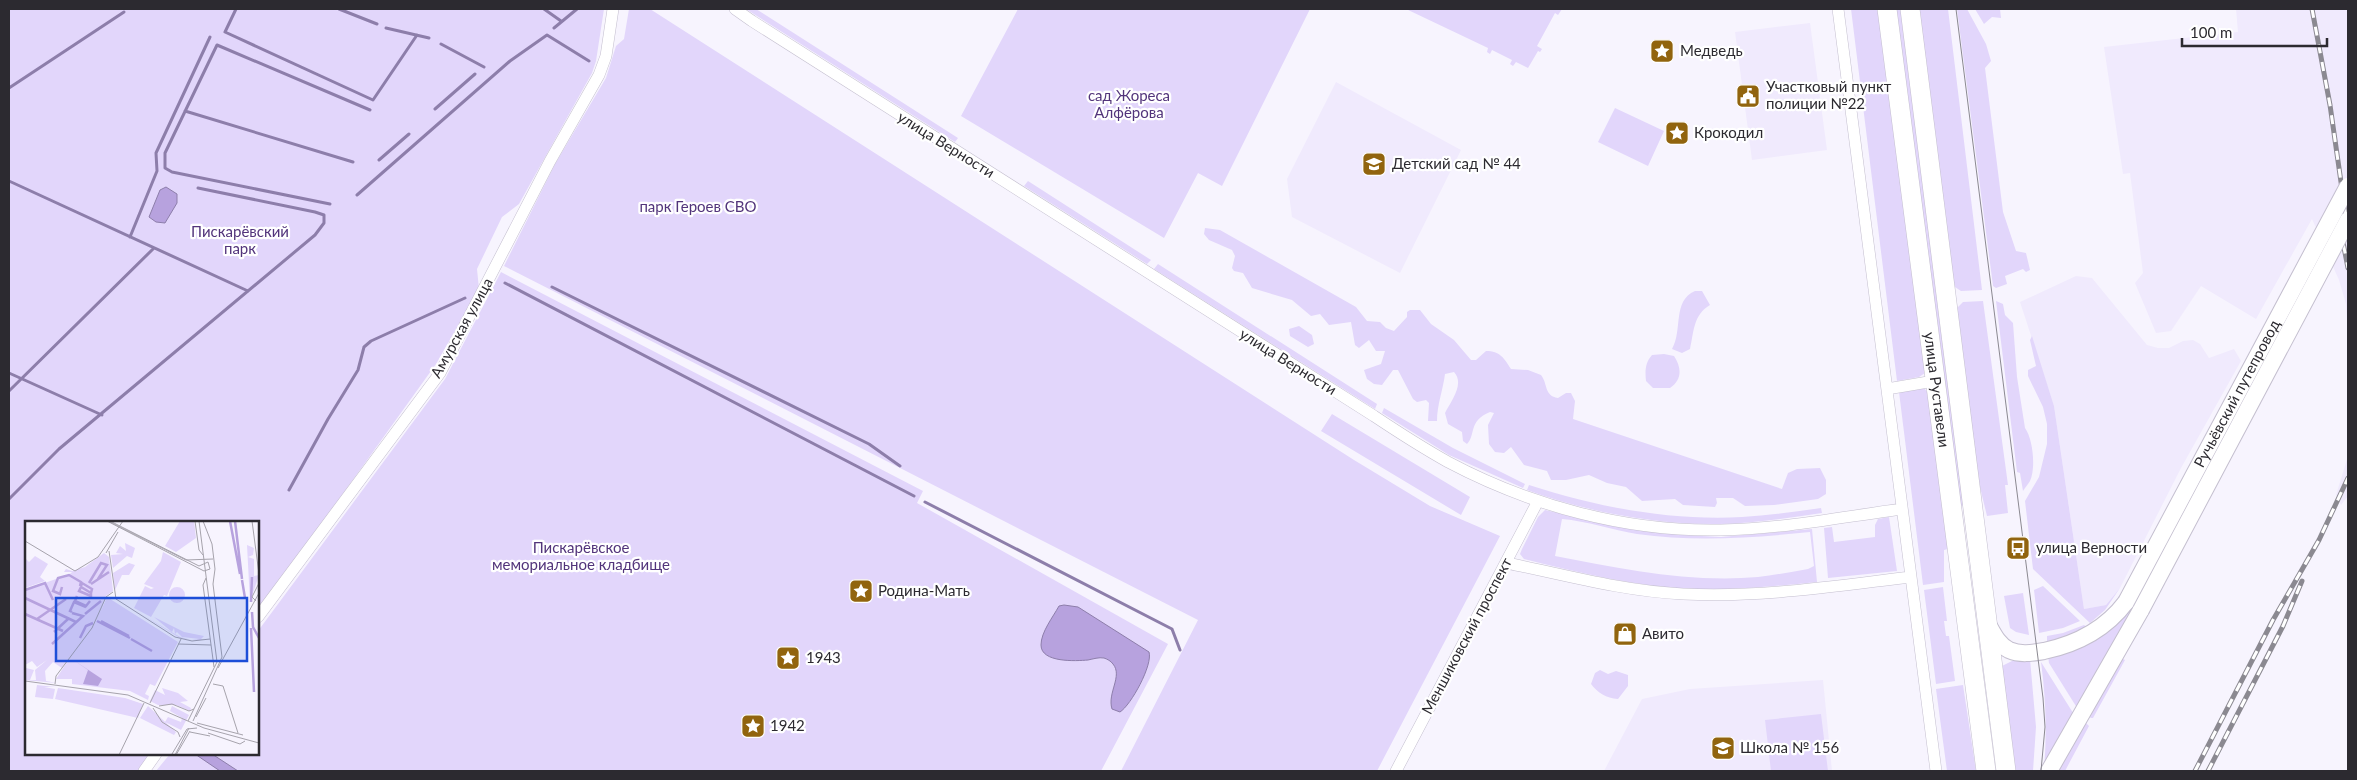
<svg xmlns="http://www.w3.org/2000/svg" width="2357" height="780" viewBox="0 0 2357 780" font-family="Lato,sans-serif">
<rect width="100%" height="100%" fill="#f7f4fe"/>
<path fill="#f0eafd" d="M2236,9H2348V337L2346,304L2339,280L2312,219L2256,319L2201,286L2171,331L2156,333L2135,283L2143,273L2130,173L2123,174L2104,47L2238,32Z
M1810,23L1827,150L1752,160L1735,32Z
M1336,82L1461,150L1400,273L1292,217L1287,179Z
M2076,276L2092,278L2147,345L2158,348H2169L2183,341L2193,340L2200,344L2209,358L2234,349L2241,361L2181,468L2120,588L2106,605L2084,609L2054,406L2020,302Z
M2348,456V496L2341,505L2336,495Z
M1823,680L1832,771H1604L1642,699L1690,689Z"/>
<path fill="#e2d6fb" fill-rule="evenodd" d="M9,9H604L596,61L592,73L519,204L502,217L477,269L479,289L436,364L258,612V522H26V754H155L143,771H9Z
M629,9H650L1354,460L1430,506L1500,536L1377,771H1121L1198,620L504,266L555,164L606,78L616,46L624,39Z
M746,9H756L958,138L955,142Z
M1018,9H1310L1222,186L1198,173L1164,238L961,116Z
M1406,9H1562L1558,15L1555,13L1537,46L1542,49L1540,52L1538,51L1528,68L1516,62L1513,66L1510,64L1512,60L1492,50L1490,54L1487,52L1488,48Z
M1851,9H1880L1925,370V373L1919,377L1897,381Z
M1896,9H1902L1965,505L1958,506Z
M1918,9H1948L1982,290L1961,291L1952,285Z
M1957,9H1967L1986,44L1991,61L1985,68L2003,212L2016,251L2026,253L2030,270L2026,272L2023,269L2005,276L2007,284L1996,288L1993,286Z
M1975,9H2000L2001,18L1992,17L1984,24Z
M1615,108L1664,131L1648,166L1598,142Z
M1028,181L1151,260L1147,264L1024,186Z
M1205,228L1220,230L1356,307L1367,321L1380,322L1386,328L1394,331L1407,317V312L1410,310H1420L1431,324L1454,340L1471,360H1476L1486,351C1500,351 1504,358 1511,369L1528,370L1541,375C1548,384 1544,396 1558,398L1566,393H1571L1575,401L1573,419L1782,489L1788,473L1797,469L1820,468L1826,480V494L1818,499L1774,505L1745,506L1733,498H1716L1717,503L1715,507L1683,505L1675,499L1642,501L1626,487L1607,483L1589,475L1566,480H1551L1547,471L1524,465L1511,447L1504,453L1495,452L1489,444L1488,425L1494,413L1490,412C1468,421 1476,435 1467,444L1463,441L1462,432L1448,424L1445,413C1451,401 1465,384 1454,372L1445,374C1443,390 1437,405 1437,421H1428L1429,403L1426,400L1417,402L1413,399L1398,370H1393L1382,385L1374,384L1367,379L1364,370L1381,364L1385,351H1376L1369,340L1359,348L1355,345L1351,322L1329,325L1320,314L1311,316L1292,300L1252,288L1243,273L1234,271L1232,268L1235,256L1232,250L1209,240L1204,234Z
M1158,264L1377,404L1375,409L1154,269Z
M501,272L923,491L917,503L1168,644L1101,771H156L170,754H258V631L445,379Z
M1695,291H1702L1710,305C1693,315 1694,332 1690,349L1682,353L1672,349C1683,330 1672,301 1695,291Z
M1983,301L2008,485H2005L2008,513L1987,516L1978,479L1956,309L1963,302Z
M1996,301L2003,304L2005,315L2013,323L2017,377L2025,428C2033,439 2036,468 2030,481C2028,484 2025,488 2023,491L2020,473L2017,472Z
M1299,326L1312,335L1314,344L1308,347L1290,336L1289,329Z
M2032,336L2054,406L2084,609L2106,605L2120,588L2105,610L2090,623L2033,569L2025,501L2039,477L2047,444V424L2043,407L2028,376V370L2036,366L2030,340Z
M1664,354L1674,356C1682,368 1682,380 1670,388H1653L1646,381C1645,371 1645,363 1652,355Z
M1924,388L1929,394L1948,549L1944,550V582L1923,585L1899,392Z
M1384,408L1453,448L1525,484L1523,488L1449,455L1382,413Z
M1332,414L1470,497L1461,515L1321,431Z
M1529,485C1596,507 1671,521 1742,517C1768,515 1795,512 1821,508L1822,513C1788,518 1754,523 1720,524C1656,525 1587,512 1527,490Z
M1545,510L1626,528L1683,535L1721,537L1812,529L1817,582C1776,586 1735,590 1694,589C1637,587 1580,573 1524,559L1520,554L1522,549L1538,517ZM1562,519C1587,521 1612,530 1637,534C1695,542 1752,538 1810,532L1814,566L1808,569C1791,572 1775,575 1758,577C1690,583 1621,569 1555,556Z
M1889,517L1897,571L1828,578L1824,528L1832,527L1834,542L1875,537V525L1878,519Z
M2043,586L2080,621L2063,628L2039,633L2034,590Z
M1943,587L1947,621H1944L1946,636H1949L1955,681L1936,684L1924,590Z
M2023,593L2029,635L2016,632L2010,628L2004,596Z
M2133,606L2135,607L2079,711L2049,663L2048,656C2084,650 2111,636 2133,606Z
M2084,625L2088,628L2047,645V636L2063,633Z
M2018,658L2030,659L2036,727L2033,771H2014L2002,666Z
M2121,658L2125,660L2093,718H2091L2088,716Z
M2041,662L2075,716L2044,770C2047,733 2046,699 2041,662Z
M1600,670L1608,674L1616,671L1628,675V686L1618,699C1606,698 1598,693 1591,684L1595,673Z
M1963,685L1976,771H1947L1936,689Z
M1821,714L1828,771H1771L1765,720Z
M2085,722L2089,726L2065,771H2056Z"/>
<path fill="#b7a2de" stroke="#8d7eaa" d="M166,187L177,194V203L165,223L156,222L149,217L160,190Z
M1064,605L1078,607L1149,652C1153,665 1131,705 1120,712L1112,709C1107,693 1123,676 1113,664C1111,661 1107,659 1104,658C1099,657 1093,659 1088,660C1076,661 1041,663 1041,645C1041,632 1053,617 1059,606Z
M195,754H212L238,771H220Z"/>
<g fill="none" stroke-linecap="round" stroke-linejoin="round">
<path stroke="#8d7eaa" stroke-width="3" d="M236,9L225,32L373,100L417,35
M339,9L377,24
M544,9L561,21
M386,28L429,38
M554,28L577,9
M441,44L484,67
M9,88L124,12
M435,109L475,74
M185,111L353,162
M379,160L409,134
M9,181L248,291
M357,195L510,61L547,35L589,61
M330,204L172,172L165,168V153L217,45L370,110
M130,237L157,171L156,153L210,37
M505,283L914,496
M552,287L869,444L900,466
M9,373L102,415
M9,391L154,248
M289,490L328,419L358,370L364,347L371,341L465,298
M9,499L59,449L315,235L324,223V215L315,212L198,188
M925,502L1172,629L1180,650"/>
<g stroke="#c4bfcf" stroke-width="12">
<path id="minor" d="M735,9L752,21L1374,416C1398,432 1423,448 1448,462C1531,506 1627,532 1721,530C1782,529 1842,517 1902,509
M1838,9L1936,771
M1887,389L1934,381
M1507,563C1565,575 1623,591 1683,594C1759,598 1835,586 1911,577
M258,617L440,373L550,161L599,75L606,56L613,9
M144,771L156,754
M1396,771L1538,501"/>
</g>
<g stroke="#c4bfcf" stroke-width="18">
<path id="secondary" d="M1989,626C1994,635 1999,645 2009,650C2020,655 2032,653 2044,651C2077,644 2105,630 2126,602
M2049,771L2141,610"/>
</g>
<g stroke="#c4bfcf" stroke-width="20">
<g id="primary">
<path id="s1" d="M1887,9L1986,771"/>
<path d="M1910,9L2006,771"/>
</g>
</g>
<use href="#minor" stroke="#fff" stroke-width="11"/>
<use href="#secondary" stroke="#fff" stroke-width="16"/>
<use href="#primary" stroke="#fff" stroke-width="19"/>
<path stroke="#8b8991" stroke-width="1" d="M1956,9L2043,698L2045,727L2041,771"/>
<g stroke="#8b8991" stroke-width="5">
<path id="rail" d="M2312,9L2330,105L2348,231
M2340,227L2348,268
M2195,771L2273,620L2319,540L2348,478
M2208,771L2283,626L2302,581"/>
</g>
<use href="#rail" stroke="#fff" stroke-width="3" stroke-dasharray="9" stroke-linecap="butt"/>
<g stroke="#c4bfcf" stroke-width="18" stroke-linecap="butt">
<g id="secondary-bridge">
<path id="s2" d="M2126,602L2348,186"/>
<path d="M2141,610L2348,220"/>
</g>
</g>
<use href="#secondary-bridge" stroke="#fff" stroke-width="16"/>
</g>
<defs>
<g id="sight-square" transform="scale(1.25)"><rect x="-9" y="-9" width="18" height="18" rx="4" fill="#91640e" stroke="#fff"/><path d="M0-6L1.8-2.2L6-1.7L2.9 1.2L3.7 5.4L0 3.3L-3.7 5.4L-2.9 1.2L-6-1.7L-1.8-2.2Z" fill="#fff"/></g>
<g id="civic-square" transform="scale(1.25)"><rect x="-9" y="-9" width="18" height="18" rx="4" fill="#91640e" stroke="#fff"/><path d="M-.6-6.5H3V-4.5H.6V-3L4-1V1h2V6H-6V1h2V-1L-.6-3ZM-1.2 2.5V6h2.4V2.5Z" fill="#fff"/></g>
<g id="school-square" transform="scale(1.25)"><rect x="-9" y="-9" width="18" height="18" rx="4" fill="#91640e" stroke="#fff"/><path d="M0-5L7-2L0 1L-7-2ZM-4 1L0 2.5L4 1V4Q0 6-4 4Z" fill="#fff"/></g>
<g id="bus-square" transform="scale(1.25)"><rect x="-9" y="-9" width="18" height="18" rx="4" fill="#91640e" stroke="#fff"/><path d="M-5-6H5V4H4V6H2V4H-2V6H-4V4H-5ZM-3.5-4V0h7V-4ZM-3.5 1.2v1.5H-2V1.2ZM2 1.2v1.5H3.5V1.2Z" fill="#fff"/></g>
<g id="shop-square" transform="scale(1.25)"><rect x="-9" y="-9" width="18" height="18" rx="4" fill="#91640e" stroke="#fff"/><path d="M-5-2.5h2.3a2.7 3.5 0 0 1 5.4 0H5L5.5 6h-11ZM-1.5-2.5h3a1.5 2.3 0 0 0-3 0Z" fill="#fff"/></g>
</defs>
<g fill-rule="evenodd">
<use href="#sight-square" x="1662" y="51"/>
<use href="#civic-square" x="1748" y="96"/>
<use href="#sight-square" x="1677" y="133"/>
<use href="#school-square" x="1374" y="164"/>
<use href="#bus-square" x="2018" y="548"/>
<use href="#sight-square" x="861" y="591"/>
<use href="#shop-square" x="1625" y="634"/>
<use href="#sight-square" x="788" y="658"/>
<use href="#sight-square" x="753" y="726"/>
<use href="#school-square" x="1723" y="748"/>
</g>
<g text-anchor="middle" stroke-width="4.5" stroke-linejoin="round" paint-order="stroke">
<g font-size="15" fill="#2c2a30" stroke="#fff" text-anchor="start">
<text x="1680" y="56">Медведь</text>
<text x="1766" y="92">Участковый пункт<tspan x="1766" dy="17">полиции №22</tspan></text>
<text x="1694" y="138">Крокодил</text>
<text x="1392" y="169">Детский сад № 44</text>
<text x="2036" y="553">улица Верности</text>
<text x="878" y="596">Родина-Мать</text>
<text x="1642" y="639">Авито</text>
<text x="806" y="663">1943</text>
<text x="770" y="731">1942</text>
<text x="1740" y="753">Школа № 156</text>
</g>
<g font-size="15" fill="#52347b" stroke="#fff">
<text x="1129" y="101">сад Жореса<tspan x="1129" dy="17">Алфёрова</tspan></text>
<text x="698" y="212">парк Героев СВО</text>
<text x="240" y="237">Пискарёвский<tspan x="240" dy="17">парк</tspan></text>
<text x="581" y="553">Пискарёвское<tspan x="581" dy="17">мемориальное кладбище</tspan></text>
</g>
<g font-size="15" fill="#2c2a30" stroke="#fff">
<text transform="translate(946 145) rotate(32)" y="5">улица Верности</text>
<text transform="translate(462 328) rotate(-61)" y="5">Амурская улица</text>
<text transform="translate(1288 362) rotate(32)" y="5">улица Верности</text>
<text dy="5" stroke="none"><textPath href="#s1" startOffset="384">улица Руставели</textPath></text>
<text dy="5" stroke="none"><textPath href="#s2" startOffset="236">Ручьёвский путепровод</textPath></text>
<text transform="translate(1467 636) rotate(-62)" y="5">Меншиковский проспект</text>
</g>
</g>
<g transform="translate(25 521)">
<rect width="234" height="234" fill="#f7f4fe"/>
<path d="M155,0H169L171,17L151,31L140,25ZM100,22L110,27L107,37L102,35L88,47L86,34L98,33L91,32L95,25L101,30ZM222,24L229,27L228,34L223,36L229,38V55L234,54L225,81ZM138,31L156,41L142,75L139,74L126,96L109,87L120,65L126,68L129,67L119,63L136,40ZM79,32L84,36L88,70L81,75L76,90L82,76L153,121L130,165L125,163L120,173L124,175L123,179L105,170L47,163V158H31L42,141L37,147L28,141L20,150L21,160L32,162L0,159L1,147L9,149L5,159H11L10,149L22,139L12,146L7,140L0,144V69L45,53L47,51H39L41,48L47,50L60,46ZM10,35L23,43L15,56L20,60L0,67V37L4,41ZM104,42L110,44L104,54H97L90,69L88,52ZM144 74a8 8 0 1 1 16 0a8 8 0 1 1-16 0ZM114,92L155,116L167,119L175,118L157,116L152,111L150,113L149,107L147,111L129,96L159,111L179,115L176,118L179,119H167L155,117ZM12,164L30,166H19L30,168L28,178L10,176ZM33,167L100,177L118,183L113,197L30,178ZM137,167L153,172L163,180L155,181L166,187L165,190L151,184H133L125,180L130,169L140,174ZM123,185L151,211L149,214L115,197ZM147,185L164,194L156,209L140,201L143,196L156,201L157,197L145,190Z" fill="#e2d6fb"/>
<path d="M47,138L77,158L73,165L58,163L63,149Z" fill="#b7a2de"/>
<path fill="none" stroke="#b7a2de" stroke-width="2.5" d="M205,0L215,53M210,0L217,58M217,59L220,77M64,62L76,42L82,44L73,58M66,63L84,51M56,65L57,62L67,68L66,72V75L54,70L56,66L66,72M37,66L35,73L28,70L33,57L44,54L56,61L55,65M0,69L20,62L28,79M52,75L50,80L61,85L65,80M0,77L51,101M226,81L227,56M47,91L45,90L49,81L61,86M227,91L228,106L234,117M0,93L38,110M60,93L76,80M12,98L41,78M72,100L105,117M76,100L104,115M226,107L229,171M29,111L43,98M55,117L61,105L68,102M106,118L127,130M27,123L58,95L47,92"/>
<path fill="none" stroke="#a6a3ac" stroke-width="1" d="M82,0L179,50L185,48L183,41L174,45L85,0M83,0L161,39L188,38M170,0L174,29L178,34M227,0L234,53M0,20L50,50L73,36L98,0M84,30L91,78L150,116L167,120L185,118M81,32L93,11M181,57L178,64L189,146M231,80L227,76L234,62M153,123L186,124M193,147L234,72M0,160L103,174L179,207L234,222M30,163L31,155L67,107L81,76L88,71M188,163L198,165L213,212M125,182L156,118M134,185L147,183L164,190L169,188M128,187L137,201L153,211L155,216M171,196L181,177M163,200L192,141L174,0M168,200L197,136L188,63L190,48L187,23L178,0M172,202L218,214M165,211L185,215M183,212L215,223L220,220M147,233L162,208L172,207M94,234L119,182M150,234L164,207M151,234L165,210"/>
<path fill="#1d4ed8" fill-opacity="0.15" stroke="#1d4ed8" stroke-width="2.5" d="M31,77H222V140H31Z"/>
<rect width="234" height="234" fill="none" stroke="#2c2a30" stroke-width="2.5"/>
</g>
<rect width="2357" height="780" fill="none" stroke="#2c2a30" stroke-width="20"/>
<path d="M2182 38v8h145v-8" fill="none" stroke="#2c2a30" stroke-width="2.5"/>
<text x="2190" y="38" font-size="15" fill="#2c2a30" stroke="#ffffff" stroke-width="4" paint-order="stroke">100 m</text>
</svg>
